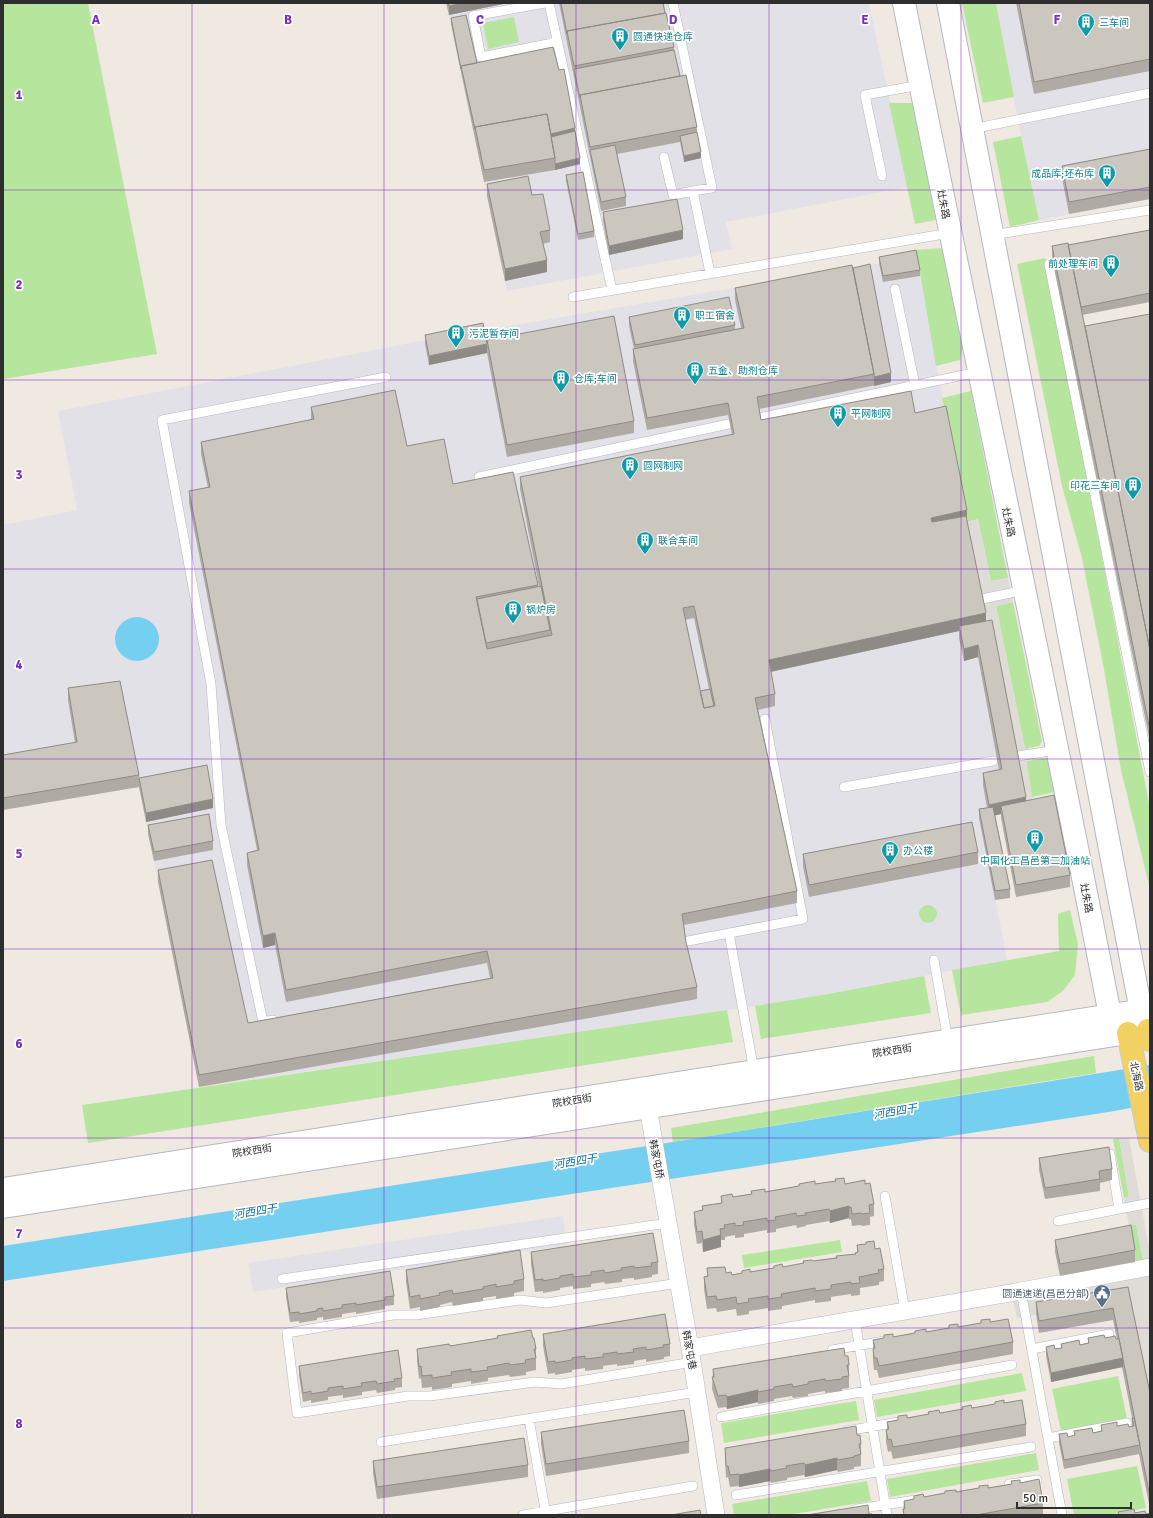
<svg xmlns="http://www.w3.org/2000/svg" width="1153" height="1518" viewBox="0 0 1153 1518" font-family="Signika,'Noto Sans SC',sans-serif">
<rect width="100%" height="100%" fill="#efe9e1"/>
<path fill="#e3e1e8" d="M446,3H869L908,187L726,222L732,249L507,291Z
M996,3H1150V199L1039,220L1021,136Z
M916,257L986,625L1026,809L980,819L1007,960L828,994L755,1006L199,1087L139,787L3,810V525L77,510L58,411L421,341Z
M563,1216L567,1245L253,1292L248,1263Z"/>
<path fill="#b6e59e" d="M3,3H88L157,354L3,379Z
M962,3H996L1014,97L983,103Z
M514,17L519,42L488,49L483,23Z
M889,103H912L936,220L915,224Z
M1021,136L1039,220L1010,227L993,142Z
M942,248L962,348L960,360L936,366L916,250Z
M1045,258L1150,809V889L1121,770L1104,669L1082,558L1062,486L1017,264Z
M971,391L1008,578L991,581L978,519L967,522L942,398Z
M1013,602L1042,741L1039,746L1025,749L996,606Z
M1047,758L1055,792L1032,797L1026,761Z
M919 914a9 9 0 1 1 18 0a9 9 0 1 1-18 0Z
M1070,910L1078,944L1075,975L1063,991L1047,1002L961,1015L952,970L1059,951L1058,914Z
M924,976L931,1013L761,1039L755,1006L828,994Z
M727,1010L733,1042L88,1143L82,1105Z
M1094,1056L1096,1073L673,1142L671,1128Z
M1119,1138L1129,1197L1124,1198L1113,1139Z
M1136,1224L1143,1260L1135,1262L1129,1226Z
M840,1240L842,1252L744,1268L742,1255Z
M1022,1373L1026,1391L877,1417L874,1400Z
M1118,1376L1127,1418L1061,1431L1052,1389Z
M856,1401L859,1420L724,1443L721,1423Z
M1036,1453L1039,1470L890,1497L887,1479Z
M1137,1466L1146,1508L1109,1515H1074L1067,1479Z
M867,1481L871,1501L788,1515H734L732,1504Z"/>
<path fill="#dfdcd8" d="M978,519L991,581L1008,578L1013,602L996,606L1025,749L1032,797L1035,806L1026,809L986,625L967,522Z
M1119,1138H1129L1150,1253V1259L1143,1260L1136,1225L1129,1226L1124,1198L1129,1196Z
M1150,1276V1405L1128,1299L1017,1318L1013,1302Z"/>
<path fill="#75cff0" d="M115 639a22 22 0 1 1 44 0a22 22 0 1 1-44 0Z
M1150,1065V1104L1115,1111L3,1281V1246L673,1142Z"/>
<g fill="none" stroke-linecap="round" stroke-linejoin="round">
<g stroke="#b4b7c1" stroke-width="10">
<path id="lane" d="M545,3L473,16L481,57L558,42
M549,3L612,290
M673,3L712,188L693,191
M972,129L1150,93
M664,157L673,195L693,191L710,273
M882,176L865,95L920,85
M992,235L1150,210
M1049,264L1150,772
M895,289L915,385
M573,297L950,233
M764,417L978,372
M479,477L729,424
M982,599L1024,590
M1018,756L1057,750
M844,787L993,761
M729,933L754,1071
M688,941L803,919L765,719
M934,960L948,1041
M273,1020L263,1022L221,825L211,684L162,420L386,377
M1110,1154L1119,1209
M885,1196L905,1311
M1058,1221L1150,1203
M282,1279L668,1223
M679,1283L546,1303L520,1300L416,1315H393L287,1333L297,1413L408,1396H430L535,1382L561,1384L693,1362
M1021,1291L1062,1515
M855,1320L887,1515
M1032,1349L1109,1334
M832,1350L885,1341
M721,1417L1012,1365
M529,1419L546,1515
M846,1431L898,1422
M1048,1438L1127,1423
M381,1442L697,1392
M1009,1484L1037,1480
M736,1495L1031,1447
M857,1509L916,1500
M523,1515L693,1486"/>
</g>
<g stroke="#b4b7c1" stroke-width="18">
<path id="street" d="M646,1096L690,1348L716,1515
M690,1348L1021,1291L1150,1267"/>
</g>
<g stroke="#b4b7c1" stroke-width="24">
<path id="secondary" d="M904,3C971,341 1045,677 1110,1015L1120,1025
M948,3L1141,1011L1146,1023
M3,1189L1150,1009
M3,1207L1147,1030"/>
</g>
<g stroke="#c9c9c9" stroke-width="24">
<path id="primary" d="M1148,1030L1150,1040
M1128,1033L1150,1141"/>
</g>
<use href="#lane" stroke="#fff" stroke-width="9"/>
<use href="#street" stroke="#fff" stroke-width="17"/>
<use href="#secondary" stroke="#fff" stroke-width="22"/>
<use href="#primary" stroke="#f2d163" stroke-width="22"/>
</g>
<path fill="#afaba4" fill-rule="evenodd" d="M446,3H508L449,15Z
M559,3H663L674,47V50L680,76L697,127V132L701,158L684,162L680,142L617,154L626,197V206L601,211Z
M1016,3H1150V71L1034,94Z
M451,18L477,63L575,131L580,164L555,170L484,182L451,24Z
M1150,149V199L1069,214L1062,178V166Z
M566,175L594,231V237L578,240L566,181Z
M487,184L532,195L550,230V242L543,244L547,272L505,281L487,196Z
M603,212L683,239L609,255L603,221Z
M1150,230V302L1082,315L1085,326L1150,314V742L1052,258V246L1068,245Z
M879,257L920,270V276L883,282L879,263Z
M853,268L891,382L759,409L761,420L915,413L967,522L986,621L1026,801L1070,875V887L1016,897L1001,818V814L995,815L1010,889V898L995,900L979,818V809L987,808L983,785V773L999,770L978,657L964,661L959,638V631L771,672L775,694V706L758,710L797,891V903L684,925L686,942L697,987V999L199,1087L158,882V870L248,1023L490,978L487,963L286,1002L275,945L263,948L247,865V853L257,850L189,503V491L208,488L201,454V442L311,420V407L407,446L453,484L538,585V587L539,586L520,489V477L732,435L728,415L647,430L633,361V349H634L629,326V317L735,325V329L741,328L735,300V288ZM694,618L709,689L700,691L685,620Z
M425,335L487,343L634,421V433L507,457L487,353L429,365L425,344Z
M68,688L139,775V778L213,808L146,822L139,787L3,810V755L75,743L68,700Z
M148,825L213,841V850L154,861L148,834Z
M978,852V864L809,897L803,866V854Z
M1039,1158L1112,1169V1180L1100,1183V1191L1045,1199L1039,1170Z
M835,1179L845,1184H865L874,1204V1216L870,1217V1225L862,1226L861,1225L852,1226L851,1219L849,1220V1218L830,1223L829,1221L806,1225V1226L797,1228L796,1225L776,1229V1232L767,1233V1230L744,1234V1237L735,1238V1235L725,1237V1240H721V1247L703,1252L702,1243L697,1244L694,1224V1212L702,1210V1206L721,1203V1196L733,1197L751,1194V1191L765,1192L799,1186V1184H815L835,1181Z
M1055,1240L1135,1250V1262L1060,1276L1055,1252Z
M857,1245L875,1249L884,1269V1281L879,1282V1285L860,1288V1295L851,1296V1294L831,1297V1301L815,1303V1300L782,1306V1309L768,1311V1308L749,1311V1314L737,1316L736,1309L717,1312L716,1308L707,1309L704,1289V1277L707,1276V1268L726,1273L732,1275L774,1268V1266L783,1267L855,1254L857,1253Z
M531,1252L658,1262V1274L652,1275V1277L634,1280V1278L622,1279V1282L605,1284L604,1282L591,1284V1287L573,1289V1286L560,1288V1290L543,1293V1291L535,1292L531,1264Z
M406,1270L524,1279V1291L514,1293V1296L496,1299V1296L483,1298V1301L453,1306L452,1302L440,1305V1307L420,1311V1307L410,1309L406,1282Z
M1128,1287L1150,1393V1509L1139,1454L1064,1469L1059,1443V1434L1068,1437L1074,1436V1431L1093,1433L1101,1431V1425L1129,1427L1132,1426V1418L1122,1367L1051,1382L1046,1356V1347L1055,1349L1061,1348V1344L1080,1345L1088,1343V1338L1117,1339L1113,1320L1039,1333L1036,1314V1302Z
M286,1288L394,1296V1305L385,1306V1309L356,1314V1312L342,1314V1317L323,1320V1317L317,1318V1320L299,1323V1321L290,1322L286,1297Z
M981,1320L990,1322L1013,1342V1354L879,1378L877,1370H874L873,1361V1340L884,1338V1335L893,1337L915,1333V1331L926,1332L949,1328V1325L958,1327L981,1323Z
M543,1334L670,1344V1356L664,1357V1359L646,1362V1359L634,1361V1364L617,1366V1364L603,1366V1369L585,1371V1368L572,1370V1372L555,1375V1373L548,1374L543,1346Z
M533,1338L536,1349V1370L526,1372V1375L510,1377L509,1375L488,1378V1381L471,1384V1381L452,1384V1387L432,1390V1387L422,1388L421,1378L419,1379L417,1361V1349Z
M845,1356L849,1365V1388L842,1389V1391L825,1393V1391L808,1394V1396L793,1398L792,1396L774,1399V1401L758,1404V1402L727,1409L726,1407L718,1408L712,1389L713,1369Z
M299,1366L402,1378V1387L395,1388V1390L377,1393L376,1390L362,1392V1395L343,1398V1395L328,1397V1400L311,1403V1400L303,1402L299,1375Z
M995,1402L1004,1403L1026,1424V1436L893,1459L891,1451L888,1452L886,1442V1430H887V1422L898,1420V1416L907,1418L928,1414V1412L940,1413L962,1409V1407L972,1408L995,1404Z
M541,1432L689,1441V1453L546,1476L541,1444Z
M857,1435L861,1444V1466L854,1467V1469L838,1472L837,1470L805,1477L804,1475L787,1478V1480L771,1483L770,1481L739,1487V1486L730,1487L728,1477L726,1478L725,1460V1448Z
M373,1461L528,1465V1477L377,1499L373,1473Z
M1011,1481L1020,1483L1043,1503V1515H903L904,1501L914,1499V1496L924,1497L945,1494V1491L956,1492L979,1488V1486L988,1488L1011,1484Z"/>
<path fill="#8e8b86" d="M464,3H508L449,15V6Z
M575,128V137L551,143L550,134Z
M701,152V158L684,162V156Z
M580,158V164L555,170V164Z
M683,230V239L609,255V246Z
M547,260V272L505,281V269Z
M487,344V353L429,365V356Z
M891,373V382L874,386V377Z
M967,510V522L931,530V518Z
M986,613V625L959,626V631L769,672V660Z
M978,645V657L964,661V649Z
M1026,797V809L1001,806V814L989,817V805Z
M213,799V808L146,822V813Z
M275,933V945L263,948V936Z
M849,1206V1218L830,1223V1211Z
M721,1235V1247L703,1252V1240Z
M1123,1358V1367L1051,1382V1373Z
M758,1390V1402L727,1409V1397Z
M837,1458V1470L805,1477V1465Z
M770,1469V1481L739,1487V1475Z"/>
<path fill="#cbc7bf" stroke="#8e8b86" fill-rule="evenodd" d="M448,3H464L449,6Z
M561,3H663L665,13L567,31V34Z
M1019,3H1150V59L1034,82Z
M666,13L674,47L574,66L567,31Z
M466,15L477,63L461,66V69L451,18Z
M553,47L559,70L564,69L575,128L551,134L547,114L475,127V129L461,66Z
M674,50L680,76L580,95V98L574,69Z
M686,75L697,127L590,147L580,95Z
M547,114L555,158L484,170L475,127Z
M575,131L580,158L555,164V158L551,137Z
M697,132L701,152L684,156L680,136Z
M615,145L626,197L601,202L590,150Z
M1150,149V187L1069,202L1062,166Z
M583,172L594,231L578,234L566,175Z
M528,176L532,195L543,194L550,230L540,232L547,260L505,269L487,184Z
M677,199L683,230L609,246L603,212Z
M1150,230V293L1081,307L1068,245Z
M1068,243L1150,650V730L1052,246Z
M916,250L920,270L883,276L879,257Z
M870,264L891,373L874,377V374L853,268Z
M852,265L874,374L757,397L761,420L911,391L915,413L946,406L967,510L931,518L932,522L966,516L986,613L769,660L775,694L755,698L797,891L682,914L686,942L697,987L199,1075L158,870L212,860L248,1023L493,978L487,951L286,990L275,933L263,936L247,853L259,850L189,491L210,487L201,442L314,419L311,407L395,390L407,446L444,439L453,484L513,472L538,585L476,597L487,649L552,635L520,477L734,434L728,403L647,418L633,349L744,328L735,288ZM694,606L715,706L704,708L683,608Z
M729,297L735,325L635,345L629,317Z
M1150,314V650L1085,326Z
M614,316L634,421L507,445L487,340Z
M483,323L487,344L429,356L425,335Z
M541,586L550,630L486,643L477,599Z
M992,620L1026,797L989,805L983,773L1002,769L978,645L964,649L959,626Z
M120,681L139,775L3,798V755L77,742L68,688Z
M710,689L714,706L704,708L700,691Z
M207,765L213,799L146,813L139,778Z
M1054,795L1070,875L1016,885L1001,806Z
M993,807L1010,889L995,891L979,809Z
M209,814L213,841L154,852L148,825Z
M972,822L978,852L809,885L803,854Z
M1109,1147L1112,1169L1099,1171L1100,1179L1045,1188L1039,1158Z
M844,1178L845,1184L865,1180V1184L870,1183L874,1204L869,1205L870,1213L862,1214L861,1213L852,1214L851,1207L849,1208V1206L830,1211L829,1209L805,1213L806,1215L797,1216L796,1213L775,1217L776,1220L767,1221V1218L743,1222L744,1225L735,1226V1223L724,1225L725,1228L720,1229L721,1235L703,1240L702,1231L697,1232L694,1212L703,1210L702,1206L722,1203L721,1196L732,1194L733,1197L752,1194L751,1191L765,1189V1192L799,1186V1184L815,1181V1184L836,1181L835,1179Z
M1131,1225L1135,1250L1060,1264L1055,1240Z
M653,1233L658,1262L651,1263L652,1266L634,1268V1266L621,1268L622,1270L605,1273L604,1270L591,1272V1275L573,1277V1274L560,1276V1278L543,1281V1279L535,1280L531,1252Z
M874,1241L875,1249L880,1248L884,1269L878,1270L879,1273L859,1277L860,1283L851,1284V1282L831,1285V1289L815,1291V1288L781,1294L782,1297L768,1299V1296L748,1299L749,1302L737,1304L736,1297L717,1300L716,1296L707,1297L704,1277L708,1276L707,1268L725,1267L726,1273L731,1272L732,1275L742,1273V1271L750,1269V1272L774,1268V1266L782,1264L783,1267L804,1263L803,1261L812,1260L813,1261L837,1258L836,1256L856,1254L855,1253L858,1252L857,1245L866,1244V1242Z
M520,1250L524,1279L514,1281V1284L496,1287V1284L483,1287V1289L453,1294L452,1290L439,1293L440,1295L420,1299V1295L410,1297L406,1270Z
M390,1271L394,1296L385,1297V1300L356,1305V1303L342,1305V1308L323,1311V1308L317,1309V1311L299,1314V1312L290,1313L286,1288Z
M1128,1287L1150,1393V1497L1113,1308L1039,1321L1036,1302Z
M665,1314L670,1344L663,1345L664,1347L646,1350V1347L633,1349L634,1352L617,1354V1352L603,1354V1357L585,1359V1356L572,1358V1360L555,1363V1361L548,1362L543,1334Z
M990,1319V1322L1008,1319L1013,1342L879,1366L877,1358H874L873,1349L875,1348L873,1340L884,1338V1335L893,1334V1337L915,1333V1331L926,1329V1332L949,1328V1325L958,1324V1327L981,1323V1320Z
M531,1330L533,1338H534L536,1349H534L536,1358L525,1360L526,1363L510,1365L509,1363L487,1367L488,1370L471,1372V1369L451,1372L452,1375L432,1378V1375L422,1376L421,1366L419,1367L417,1349L449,1344L450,1346L498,1338L497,1336Z
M1104,1335L1105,1338L1115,1336L1116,1339H1119L1123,1358L1051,1373L1046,1347L1054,1345L1055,1349L1062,1348L1061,1344L1079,1340L1080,1345L1089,1343L1088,1338Z
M844,1348L845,1356H848L849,1365H847L849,1376L842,1377V1379L825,1381V1379L808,1382V1384L793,1387L792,1384L774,1387V1389L758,1392V1390L727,1397L726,1395L718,1396L712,1377H714L713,1369Z
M398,1350L402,1378L394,1379L395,1381L377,1384L376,1381L361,1383L362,1386L343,1389V1386L328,1388V1391L311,1394V1391L303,1393L299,1366Z
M1004,1400V1403L1022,1400L1026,1424L893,1447L891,1439L888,1440L886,1430L889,1429L887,1422L898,1420V1416L907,1415V1418L929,1414L928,1412L939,1410L940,1413L963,1409L962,1407L971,1405L972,1408L995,1404V1402Z
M684,1410L689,1441L546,1464L541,1432Z
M1132,1418H1134L1140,1445L1064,1460L1059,1434L1067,1433L1068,1437L1075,1435L1074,1431L1092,1428L1093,1433L1102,1431L1101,1425L1117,1422V1426L1128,1424L1129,1427L1134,1426Z
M856,1426L857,1435H860L861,1444H859L861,1454L854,1456V1457L838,1460L837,1458L805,1465L804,1463L786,1466L787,1468L771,1471L770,1469L739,1475V1474L730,1475L728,1466H726L725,1448Z
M524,1438L528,1465L377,1487L373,1461Z
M1039,1479L1043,1503L976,1515H904L903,1509H905L904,1501L914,1499V1496L923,1494L924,1497L945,1493V1491L956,1490V1492L979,1488V1486L988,1485V1488L1012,1484L1011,1481L1020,1480V1483Z
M868,1505L869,1514H872V1515H807Z
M1134,1509L1135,1513L1145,1511L1146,1514L1150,1513V1515H1119L1118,1512Z
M700,1510L701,1515H671Z"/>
<path fill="none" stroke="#7b2cbf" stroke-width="1" stroke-opacity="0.55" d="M192,3V1515M384,3V1515M576,3V1515M769,3V1515M961,3V1515M3,190H1150M3,380H1150M3,569H1150M3,759H1150M3,949H1150M3,1138H1150M3,1328H1150"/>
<defs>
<g id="building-pin" transform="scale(0.9)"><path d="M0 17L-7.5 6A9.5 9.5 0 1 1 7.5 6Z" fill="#0f9aa8" stroke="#fff"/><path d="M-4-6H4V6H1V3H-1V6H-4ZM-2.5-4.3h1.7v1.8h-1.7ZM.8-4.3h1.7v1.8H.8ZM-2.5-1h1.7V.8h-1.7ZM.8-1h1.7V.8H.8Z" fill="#fff"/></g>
<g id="civic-pin" transform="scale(0.9)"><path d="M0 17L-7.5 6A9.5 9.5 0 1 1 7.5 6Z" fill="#5c6f8a" stroke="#fff"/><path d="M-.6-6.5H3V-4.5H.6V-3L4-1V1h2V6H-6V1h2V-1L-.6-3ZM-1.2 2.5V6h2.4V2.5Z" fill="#fff"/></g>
</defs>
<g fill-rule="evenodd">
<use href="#building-pin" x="1086" y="22"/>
<use href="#building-pin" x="620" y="36"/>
<use href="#building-pin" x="1107" y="173"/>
<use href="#building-pin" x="1111" y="263"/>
<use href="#building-pin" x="682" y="315"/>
<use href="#building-pin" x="456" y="333"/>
<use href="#building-pin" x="695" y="370"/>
<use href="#building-pin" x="561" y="378"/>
<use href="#building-pin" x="838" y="413"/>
<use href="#building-pin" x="630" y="465"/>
<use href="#building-pin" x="1133" y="485"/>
<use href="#building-pin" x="645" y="540"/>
<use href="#building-pin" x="513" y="609"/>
<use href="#building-pin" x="1035" y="838"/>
<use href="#building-pin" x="890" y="850"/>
<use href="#civic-pin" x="1102" y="1293"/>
</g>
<g text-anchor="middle" stroke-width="3.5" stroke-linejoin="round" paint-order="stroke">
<g font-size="10" fill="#0d838f" stroke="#fff" text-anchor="start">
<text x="1099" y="26">三车间</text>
<text x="633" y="40">圆通快递仓库</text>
<text x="1094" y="177" text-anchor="end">成品库;坯布库</text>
<text x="1098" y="267" text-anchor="end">前处理车间</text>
<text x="695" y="319">职工宿舍</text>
<text x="469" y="337">污泥暂存间</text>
<text x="708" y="374">五金、助剂仓库</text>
<text x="574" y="382">仓库;车间</text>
<text x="851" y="417">平网制网</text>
<text x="643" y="469">圆网制网</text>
<text x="1120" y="489" text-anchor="end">印花三车间</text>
<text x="658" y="544">联合车间</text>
<text x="526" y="613">锅炉房</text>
<text x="903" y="854">办公楼</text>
<text x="1035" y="864" text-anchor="middle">中国化工昌邑第二加油站</text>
</g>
<g font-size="10" fill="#2e2e2e" stroke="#fff">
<text transform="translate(944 204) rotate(79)" y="4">灶朱路</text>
<text transform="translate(1009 522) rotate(78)" y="4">灶朱路</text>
<text transform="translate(1087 898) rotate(79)" y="4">灶朱路</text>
<text transform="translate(892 1050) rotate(-9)" y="4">院校西街</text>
<text transform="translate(1137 1076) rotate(78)" y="4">北海路</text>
<text transform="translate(572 1100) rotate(-9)" y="4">院校西街</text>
<text transform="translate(252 1150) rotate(-9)" y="4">院校西街</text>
<text transform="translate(657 1159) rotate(79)" y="4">韩家屯桥</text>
<text transform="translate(690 1350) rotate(80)" y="4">韩家屯巷</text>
</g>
<g font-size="10" fill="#4e5e75" stroke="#fff" text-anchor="end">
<text x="1089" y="1297">圆通速递(昌邑分部)</text>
</g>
<g font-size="11" font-style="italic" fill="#0d6fa3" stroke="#fff">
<text transform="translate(895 1111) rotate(-9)" y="4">河西四干</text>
<text transform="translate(575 1161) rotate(-9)" y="4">河西四干</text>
<text transform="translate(255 1211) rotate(-9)" y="4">河西四干</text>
</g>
</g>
<g font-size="13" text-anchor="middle" font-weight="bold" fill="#7b2cbf" stroke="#fff" stroke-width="3.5" stroke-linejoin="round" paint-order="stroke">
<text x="96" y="24">A</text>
<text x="288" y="24">B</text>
<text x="480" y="24">C</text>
<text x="673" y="24">D</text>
<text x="865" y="24">E</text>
<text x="1057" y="24">F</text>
<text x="19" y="99">1</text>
<text x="19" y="289">2</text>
<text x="19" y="479">3</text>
<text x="19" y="669">4</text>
<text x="19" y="858">5</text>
<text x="19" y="1048">6</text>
<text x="19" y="1238">7</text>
<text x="19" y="1428">8</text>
</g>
<rect width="1153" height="1518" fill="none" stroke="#2e2e2e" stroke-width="8"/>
<path d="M1017 1502v6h114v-6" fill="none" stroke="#2e2e2e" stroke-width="2"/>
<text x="1023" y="1502" font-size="12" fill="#2e2e2e" stroke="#ffffff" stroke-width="3" paint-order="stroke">50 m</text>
</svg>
